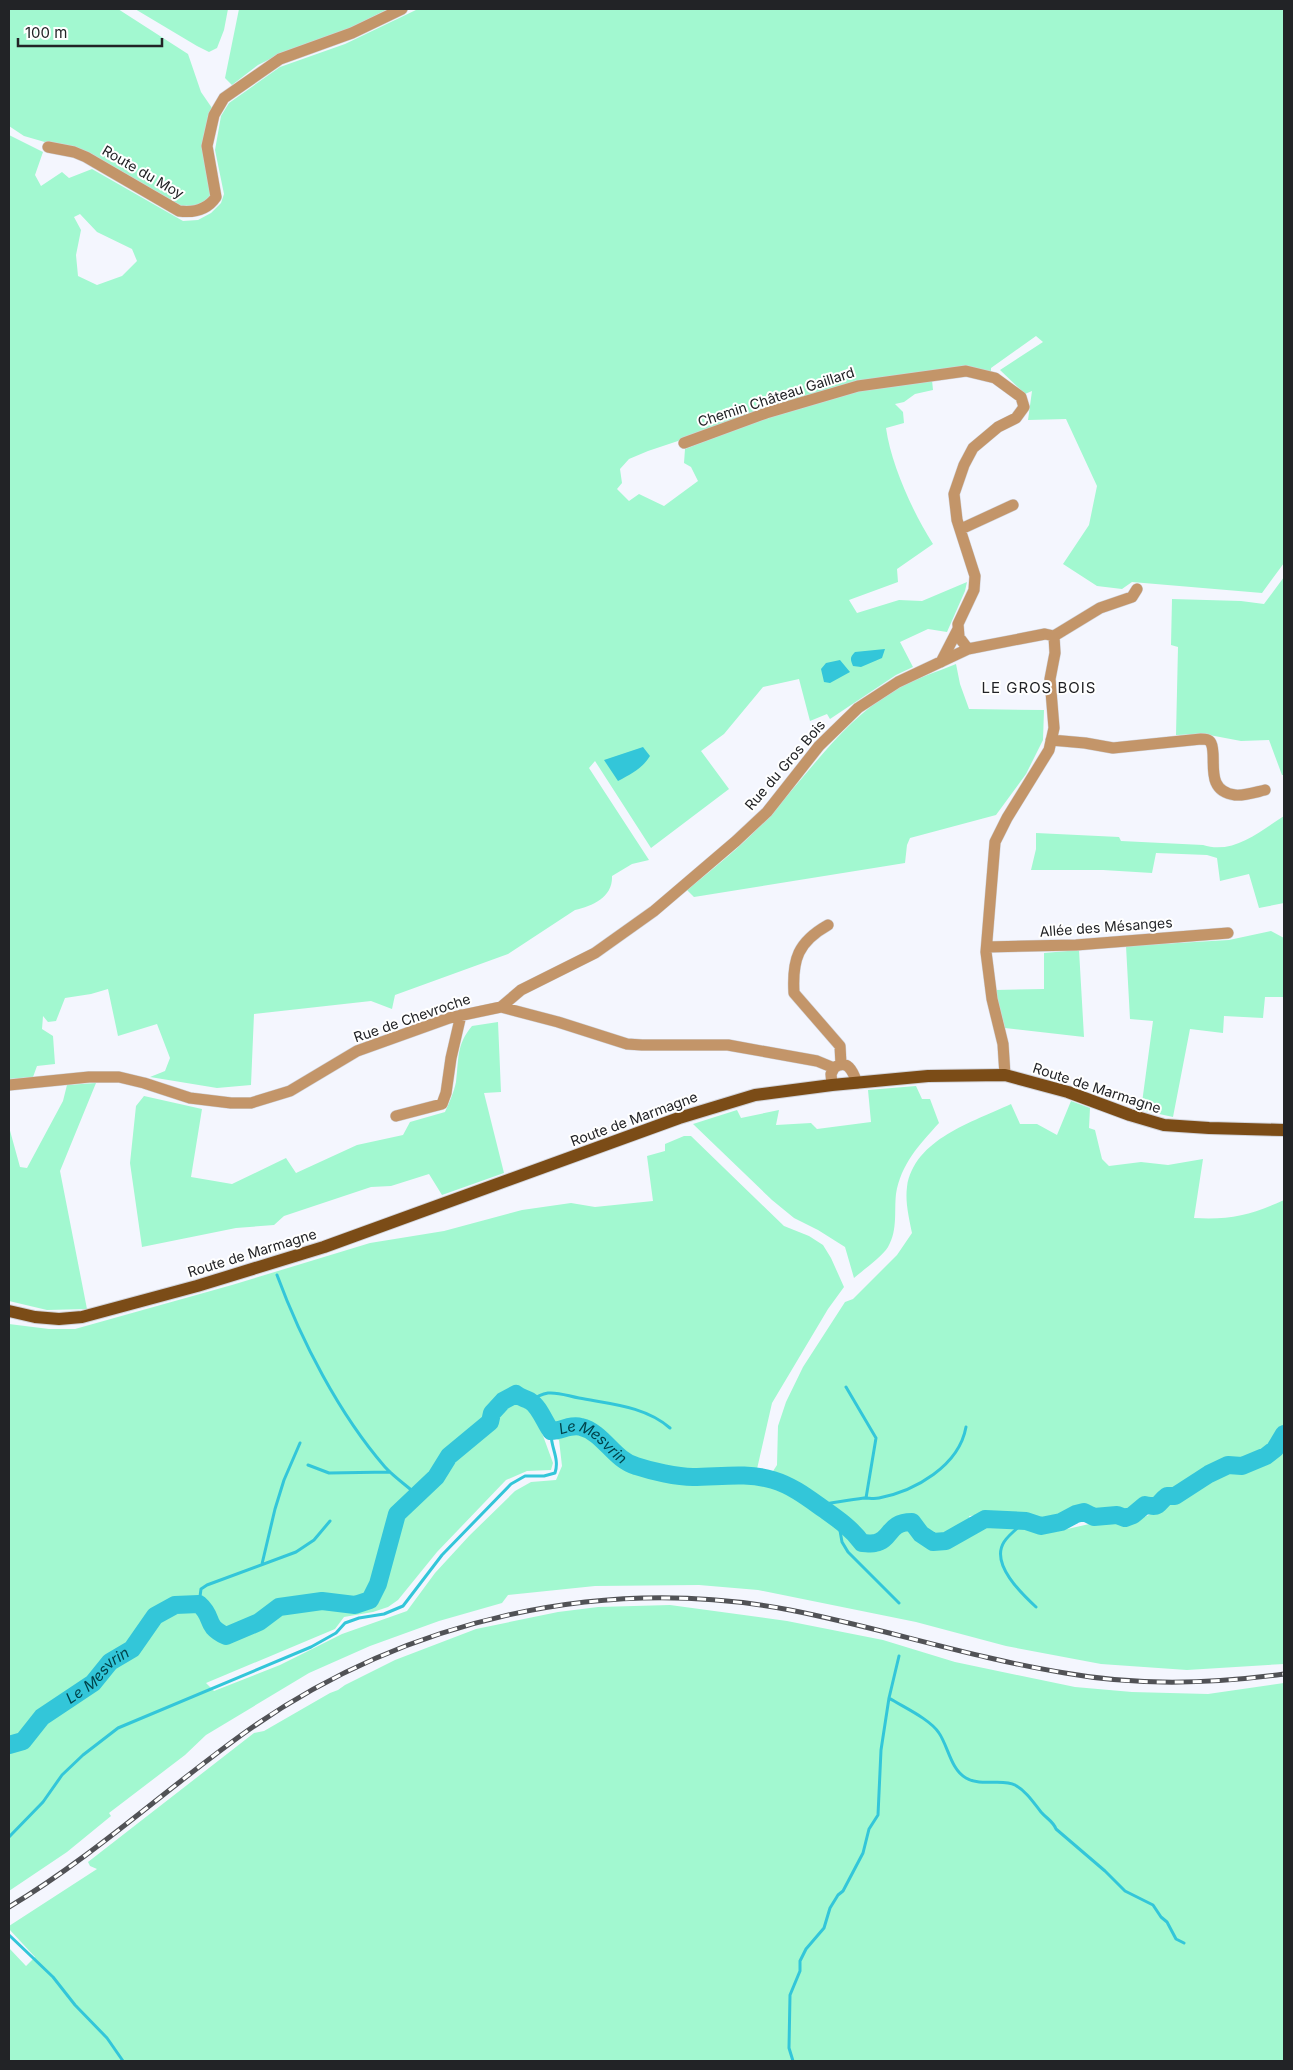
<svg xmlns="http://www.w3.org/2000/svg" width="1293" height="2070" viewBox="0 0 1293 2070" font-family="Inter,sans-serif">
<rect width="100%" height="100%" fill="#f4f6fe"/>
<path fill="#a2f8d0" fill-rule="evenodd" d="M9,9H118L188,54L201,92L212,108L213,196L206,204L188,209L55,145L24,136L9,126Z
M135,9H228L224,30L217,48L209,52L197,46Z
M239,9H388L341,33L284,52L258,65L232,85L225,78Z
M418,9H1284V563L1262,593L1132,582L1122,589L1097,586L1063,564L1089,525L1097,486L1066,419L1028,420L1032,391L1025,394L1000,370L1043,342L1036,336L991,368V372L858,381L648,451L629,459L620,469L622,483L617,489L629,501L639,494L664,506L698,481L691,467L684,463L685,449C763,417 847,387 932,380L933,390L915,394L904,402L895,404L903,412L904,423L886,428C891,464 913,513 933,544L897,569L898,582L849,600L857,613L899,600L922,601L967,582L965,591L947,632L928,629L900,642L913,667L896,675L830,719L827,714L810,721L799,679L763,687L724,734L701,751L729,789L651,848L595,761L589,768L649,860L632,864L612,876C613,897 593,906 575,910L508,954L395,995L392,1009L371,1001L254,1014L251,1085L217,1088L150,1077L165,1071L170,1058L157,1024L118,1036L108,989L91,994L65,998L56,1021L48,1022L43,1016L42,1029L53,1036L55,1064L37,1066L33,1077L9,1079V135L43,152L35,175L41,186L62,172L69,178L92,169L183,221L198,220L211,213L221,203L224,194L215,150L221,116L229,103L280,67L345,44ZM80,214L97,232L132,249L137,261L122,276L97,285L78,276L76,255L81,230L74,217Z
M1284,577V775H1282L1269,740L1241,741L1204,734L1176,735L1178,647L1171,645L1172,599L1241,601L1264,604Z
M956,664L960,684L969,709L1044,710L1043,740L1026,774L996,815L910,838L907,845L905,863L694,897L687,890C716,866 747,842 772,813C812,769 844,720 896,689C915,679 936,672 956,664Z
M1284,816V903L1259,908L1249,874L1220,881L1217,858L1207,855L1156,853L1152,873L1103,870H1031L1036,849V833L1119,837L1121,841L1203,845C1233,855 1260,831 1284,816Z
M1271,931L1284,938V997H1265L1263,1018L1224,1016L1223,1033L1190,1029L1173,1117L1141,1110L1153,1021L1130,1019L1126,946L1229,940Z
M1079,950L1084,1037L1005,1028L995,990L1044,989V953Z
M498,1022L501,1092L484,1093L504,1173L442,1195L429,1174L391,1186L371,1187L284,1216L274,1225L236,1228L142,1247L130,1163L136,1106L144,1096L202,1109L191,1177L232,1184L286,1158L296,1173L357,1145L403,1135L410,1122L445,1112C449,1103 454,1092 456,1082C459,1059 456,1045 472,1026Z
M96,1083L60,1171L87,1309L47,1310L9,1301V1127L20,1167L27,1168L63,1101L67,1085Z
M916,1086L922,1099H930L939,1123C919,1145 901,1164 896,1194C894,1211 898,1230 888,1247C882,1257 863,1270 854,1278L845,1247L818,1230L794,1218L772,1200L693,1124L737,1110L741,1118L779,1110L776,1125L811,1123L817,1129L871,1122L868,1090Z
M1071,1101L1090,1108L1089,1128L1095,1130L1102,1159L1109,1166L1141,1162L1168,1165L1203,1159L1194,1218C1231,1220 1251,1215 1284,1200V1664L1187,1670L1101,1664L1006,1646L916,1622L758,1590L699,1585L595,1586L508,1595L502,1603L439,1621L370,1646L309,1673L206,1735L185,1755L109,1813L111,1816L67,1852L9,1891V1324L49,1329H75L232,1285L370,1243L444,1231L522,1210L571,1203L595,1207L653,1201L647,1156L665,1151V1144L684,1136H691L784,1226L809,1236L823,1245L831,1258L844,1287L828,1309L772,1403L757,1469L764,1485L777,1465L778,1426L786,1402L803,1367L845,1302L853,1299L897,1255L912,1233C909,1218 905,1202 907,1187C914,1139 973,1122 1011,1104L1020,1124H1037L1057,1135ZM542,1433L559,1440L562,1466L556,1480L531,1482L515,1491L469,1536L435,1573L407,1611L342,1634L280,1665L214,1691L206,1683L335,1629L344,1617L373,1612L388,1607L398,1600L437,1552L506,1480L527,1471L551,1470L553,1463ZM1143,1499L1156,1501L1160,1510L1131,1523L1107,1520L1054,1532H1034L1007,1523L989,1524L973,1529L969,1516L990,1514L1036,1519L1058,1518L1077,1508H1118L1129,1512Z
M670,1605L787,1621L883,1640L955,1662L1075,1687L1132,1692L1208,1694L1284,1683V2061H9V1948L26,1966L35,1957L9,1929V1926L97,1869L90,1866L88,1862L254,1733L264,1731L330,1693L338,1690L345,1685L395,1660L476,1629L558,1612L598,1607Z"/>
<path fill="#33c6d9" d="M885,649L882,658L861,667L853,666C850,659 850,657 855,652Z
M840,660L850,672L830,683L824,682L821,669L826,663Z
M643,747L650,756C642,769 631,774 618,781L604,760Z"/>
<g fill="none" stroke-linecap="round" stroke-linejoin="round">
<path stroke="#33c6d9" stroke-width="3" d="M277,1275C301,1340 339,1414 385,1467C394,1477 406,1485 416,1494
M846,1387L876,1438L866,1498
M531,1401C536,1397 541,1394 548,1393C559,1392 568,1396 579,1398C610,1404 645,1406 670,1428
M308,1465L329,1473L390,1472
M818,1505C833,1503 848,1500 864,1498C869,1498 874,1499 879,1498C915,1491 959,1466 966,1427
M838,1519L842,1542L848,1552L899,1603
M1026,1521C1019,1527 1009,1534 1004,1542C990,1564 1022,1594 1036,1607
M262,1564L275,1509L284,1480L300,1443
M199,1604L201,1589L207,1585L296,1552L314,1540L330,1521
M889,1698C903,1707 930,1719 939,1733C948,1746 951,1770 966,1778C981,1787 1003,1778 1015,1785C1027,1792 1033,1802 1041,1812C1047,1819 1053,1821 1056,1829L1105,1871L1125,1891L1153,1905L1161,1917L1167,1922L1176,1939L1184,1943
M9,1837L43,1802L62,1775L83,1755L118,1728L311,1647L336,1633L345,1623L359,1618L384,1614L403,1606L442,1555L511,1484L525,1476H544L555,1473C560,1458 550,1447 551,1431
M9,1935L53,1977L75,2005L107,2038L123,2061
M793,2061L789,2048L790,1995L800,1971V1961L806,1949L824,1928L830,1908L838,1895L843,1891L863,1853L869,1829L878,1815L881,1750L889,1698L899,1656"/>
<path stroke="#33c6d9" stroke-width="18" id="s1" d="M9,1745L23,1741L42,1717L93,1683L110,1662L132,1649L155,1616L175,1605L199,1604C215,1618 203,1625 226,1636L259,1622L279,1607L322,1601L355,1605L370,1600L378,1584L397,1514L436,1477L449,1456L490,1422L492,1413L503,1401L516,1394C521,1398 525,1398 530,1401C539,1406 545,1423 551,1431C561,1431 571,1424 581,1427C603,1432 614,1460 636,1466C651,1471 677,1477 693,1477C719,1477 747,1472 773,1480C793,1486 808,1498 825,1510C839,1520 852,1529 862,1543C866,1543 871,1544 875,1543C892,1540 887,1522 912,1522L921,1534L933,1542L946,1541L985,1519L1026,1521L1041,1526L1061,1522L1076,1514L1084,1512L1094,1517L1117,1515L1125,1518L1133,1515L1145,1505C1162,1508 1156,1504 1167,1496H1175L1209,1474L1228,1465L1242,1466L1266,1456L1275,1449L1284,1434"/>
<g stroke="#d2d4db" stroke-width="12">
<path id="minor" d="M48,147L74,152L86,157L179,211C194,213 207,210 216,197L207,146L214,115L224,98L280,59L352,33L402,9
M684,443L766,413L858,386L966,371L995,378L1021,397L1024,407L1016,418L998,427L973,448L964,465L954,494L957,520L975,576L974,590L958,624L959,637L968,649
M961,529L1013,505
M1054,636L1100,608L1132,597L1137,589
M941,662L958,629
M1051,740L1085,743L1113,748L1201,739C1205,739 1209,739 1211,743C1218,757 1203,791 1235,795C1244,796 1256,792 1265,790
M828,925C798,942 792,959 794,993L840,1046L841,1064
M987,947L1076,945L1228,933
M501,1007L521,990L595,953L654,911L736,841L767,812L819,746L858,708L898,682L968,649L1045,634L1054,636L1055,653L1050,679L1054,728L1049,750L1007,818L995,842L986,952L992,999L1003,1044L1005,1075
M9,1085L89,1077H119L144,1083L190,1098L231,1103H251L290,1091L357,1051L449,1018L501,1007L558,1022L627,1044L642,1045H728L817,1061L834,1068
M832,1085L831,1074L834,1068C847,1058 853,1071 857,1083
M396,1116L442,1104L446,1093L451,1058L461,1015"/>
</g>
<g stroke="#d2d4db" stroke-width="14">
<path id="major" d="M9,1311L35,1317L59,1319L82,1317L197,1286L324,1247L679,1118L755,1095L832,1085L928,1076L1005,1075L1068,1092L1130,1115L1164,1125L1209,1128L1284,1130"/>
</g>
<use href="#minor" stroke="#c39569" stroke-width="11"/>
<use href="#major" stroke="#7b4c17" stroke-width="12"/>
<g stroke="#515256" stroke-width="5">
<path id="rail" d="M9,1907C94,1856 167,1788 247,1731C404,1620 601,1574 790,1610C882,1628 972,1658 1065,1673C1137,1686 1212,1684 1284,1674"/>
</g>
<use href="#rail" stroke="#fff" stroke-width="3" stroke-dasharray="9" stroke-linecap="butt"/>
</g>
<g text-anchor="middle" stroke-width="4" stroke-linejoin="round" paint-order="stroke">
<g font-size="14" fill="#222326" stroke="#fff">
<text transform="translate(143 172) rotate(30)" y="5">Route du Moy</text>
<text transform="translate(776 397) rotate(-18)" y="5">Chemin Château Gaillard</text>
<text transform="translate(785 765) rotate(-49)" y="5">Rue du Gros Bois</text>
<text transform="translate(1106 927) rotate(-4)" y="5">Allée des Mésanges</text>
<text transform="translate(412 1018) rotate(-19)" y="5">Rue de Chevroche</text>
<text transform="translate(1097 1088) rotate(18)" y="5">Route de Marmagne</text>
<text transform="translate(634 1119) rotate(-20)" y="5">Route de Marmagne</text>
<text transform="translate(252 1253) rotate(-17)" y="5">Route de Marmagne</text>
</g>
<g font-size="15" letter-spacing="1" fill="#222326" stroke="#fff">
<text x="1039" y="693">LE GROS BOIS</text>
</g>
<g font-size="15" font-style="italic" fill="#00434a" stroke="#fff">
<text dy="5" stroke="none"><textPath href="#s1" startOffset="805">Le Mesvrin</textPath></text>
<text dy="5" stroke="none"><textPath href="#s1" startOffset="115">Le Mesvrin</textPath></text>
</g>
</g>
<rect width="1293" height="2070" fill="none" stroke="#222326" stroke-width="20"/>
<path d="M18 38v8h144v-8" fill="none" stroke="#222326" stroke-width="2.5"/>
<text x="25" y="38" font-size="15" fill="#222326" stroke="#ffffff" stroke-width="4" paint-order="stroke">100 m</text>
</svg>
